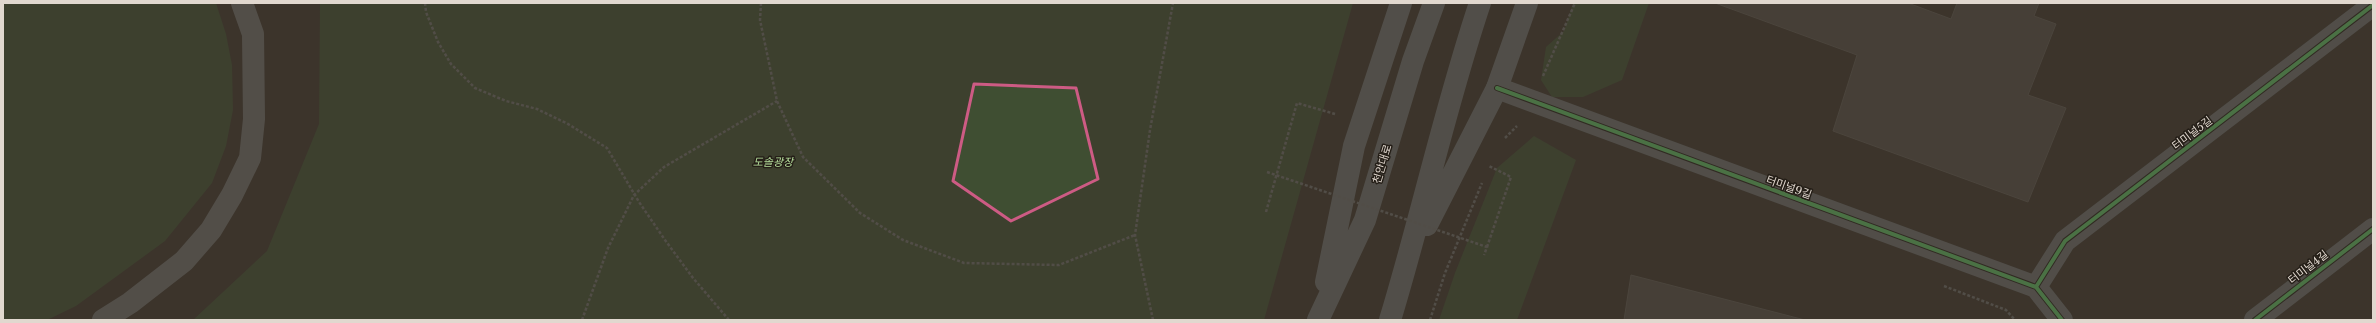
<svg xmlns="http://www.w3.org/2000/svg" width="2376" height="323" viewBox="0 0 2376 323" font-family="'Libre Baskerville','Noto Sans KR',serif">
<rect width="100%" height="100%" fill="#3c342c"/>
<path fill="#3f4e32" d="M3,3H216L226,34L232,65L233,110L226,146L212,183L165,241L76,306L47,320H3Z
M320,3H1353L1264,320H193L267,251L319,124Z
M1573,3H1649L1622,80L1583,97H1552L1541,80L1546,47L1564,31Z
M1534,136L1576,160L1517,320H1439L1455,273L1497,168Z"/>
<path fill="#524c45" stroke="#5e5851" d="M1715,3H1908L1951,19L1957,3H2039L2034,16L2056,24L2028,95L2066,108L2028,202L1833,131L1857,55Z
M1631,275L1805,320H1624Z"/>
<g fill="none" stroke-linecap="round" stroke-linejoin="round">
<path stroke="#6c6b68" stroke-width="2.5" stroke-dasharray="3 2" stroke-linecap="butt" d="M425,3L426,12L438,42L451,64L475,88L506,101L537,109L568,124L607,148L639,202L665,240L693,278L729,320
M761,3L760,20L777,101L803,157L860,213L903,240L964,263L1059,265L1135,235
M1543,76L1575,3
M1505,138L1517,126
M1266,212L1297,103L1335,114
M1487,247L1511,177L1489,166
M1944,286L2006,310L2015,320
M582,320L608,248L634,195L664,167L777,101
M1153,320L1135,235L1150,130L1173,3
M1430,320L1445,273L1482,183"/>
<path stroke="#6a6c6c" stroke-width="22" d="M1497,88L2036,287L2062,320
M2036,287L2065,241L2373,5
M2255,320L2373,229"/>
<path stroke="#6c6e6d" stroke-width="22" d="M1427,225L1497,88L1527,3
M1326,282L1354,146L1401,3
M1318,320L1365,220L1413,61L1434,3
M1390,320C1422,215 1445,107 1480,3"/>
<path stroke="#6e6e6c" stroke-width="22" d="M103,320L130,303L184,261L211,230L232,195L250,158L254,119L253,34L242,3"/>
<path stroke="#6c6b68" stroke-width="2.5" stroke-dasharray="3 2" stroke-linecap="butt" d="M1267,172L1487,247L1484,255"/>
<g stroke="#241e17" stroke-width="6">
<path id="cycleway" d="M1497,88L2036,287L2062,320
M2036,287L2065,241L2373,5
M2255,320L2373,229"/>
</g>
<use href="#cycleway" stroke="#5cba63" stroke-width="4"/>
</g>
<path d="M0 0H2376V323H0ZM974,84L1076,88L1098,179L1011,221L953,181Z" fill="#3c342c" fill-opacity=".55" fill-rule="evenodd"/>
<path fill="none" stroke="#cd5b84" stroke-width="3" stroke-linejoin="round" d="M974,84L1076,88L1098,179L1011,221L953,181Z"/>
<g text-anchor="middle" stroke-width="3" stroke-linejoin="round" paint-order="stroke">
<g font-size="11" fill="#e1d8cf" stroke="#241e17">
<text transform="translate(2192 133) rotate(-37)" y="4">터미널5길</text>
<text transform="translate(1382 164) rotate(-73)" y="4">천안대로</text>
<text transform="translate(1789 187) rotate(20)" y="4">터미널9길</text>
<text transform="translate(2308 267) rotate(-38)" y="4">터미널4길</text>
</g>
<g font-size="11" font-style="italic" fill="#b6df9c" stroke="#241e17">
<text x="773" y="166">도솔광장</text>
</g>
</g>
<rect width="2376" height="323" fill="none" stroke="#e1d8cf" stroke-width="8"/>
</svg>
